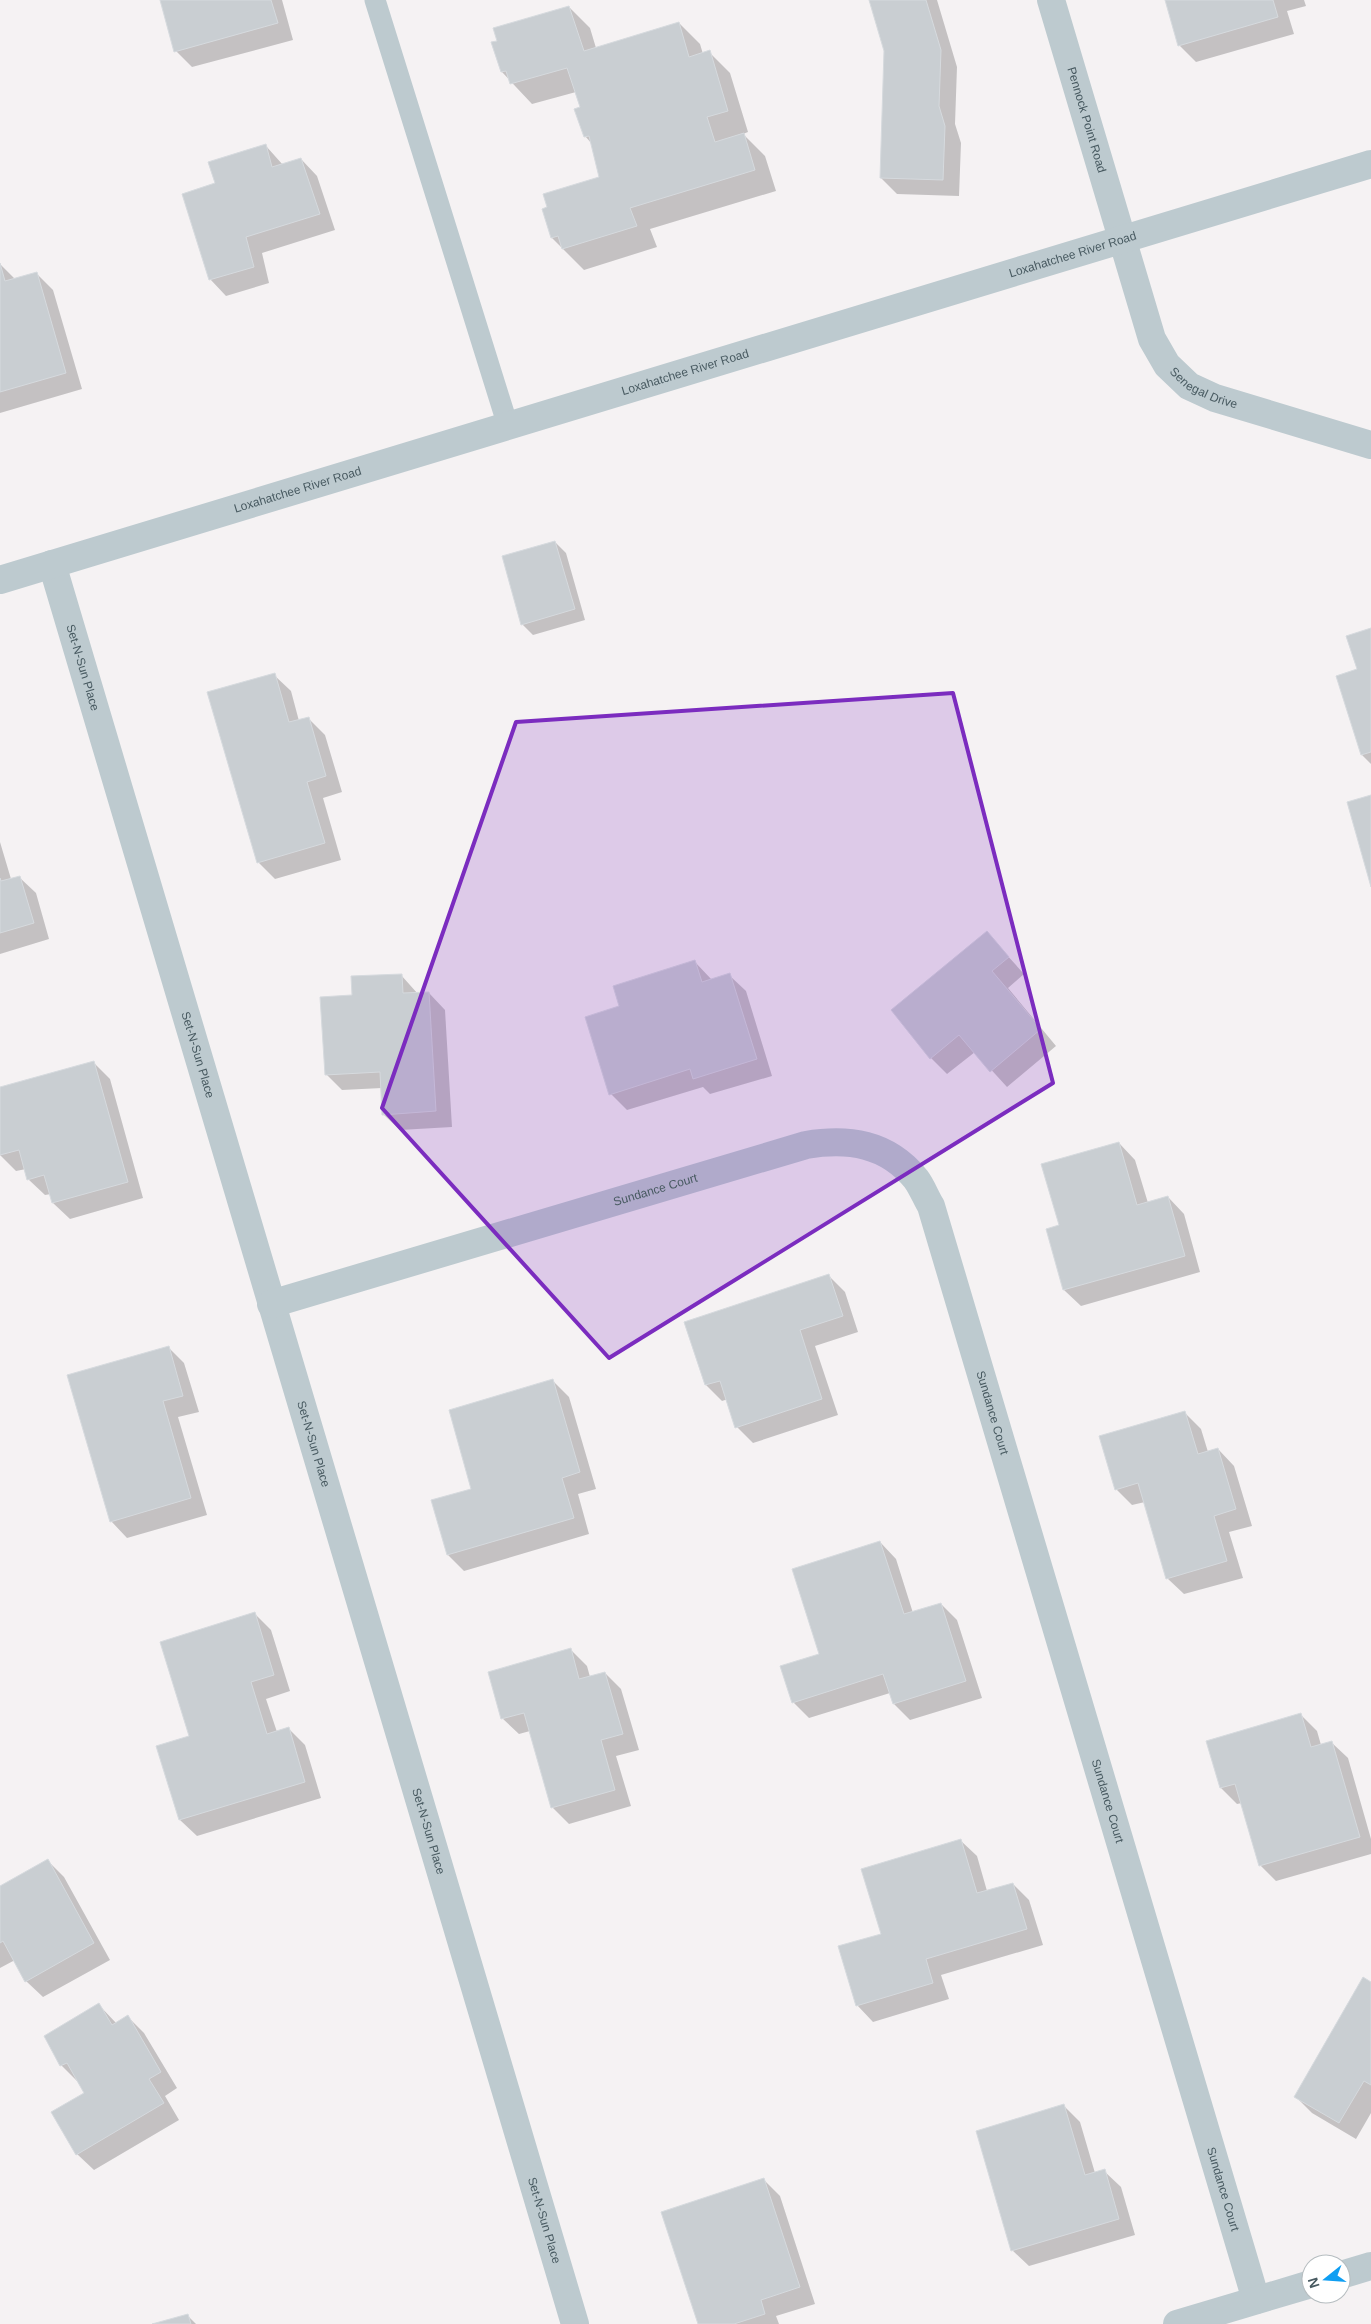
<svg xmlns="http://www.w3.org/2000/svg" width="1371" height="2324" viewBox="0 0 1371 2324" font-family="Arial,sans-serif">
<rect width="100%" height="100%" fill="#f5f2f3"/>
<path fill="#0003" d="M161,0H282L293,40L192,67L176,51Z
M870,0H937L957,67L955,124L961,143L959,196L897,194L881,178L885,51Z
M1166,0H1304L1306,6L1287,11L1294,34L1196,62L1179,45Z
M569,7L590,28L596,48L679,23L700,44L703,54L709,52L730,73L748,132L743,134L765,156L776,191L650,229L657,247L584,270L552,238L544,209L601,178L592,144L585,136L582,108L576,92L532,104L502,72Z
M266,146L283,165L301,159L317,176L335,230L262,253L269,283L226,296L210,279L217,184Z
M0,264L15,279L36,273L53,290L82,389L0,413Z
M555,542L566,553L585,620L533,635L522,624Z
M1371,630V764L1362,755L1358,670Z
M274,675L291,691L299,721L308,718L325,735L342,792L323,798L341,860L275,879L258,862Z
M0,842L11,879L19,877L36,893L49,939L0,954Z
M987,933L1024,974L1008,988L1056,1046L1007,1087L975,1052L947,1074L931,1058Z
M695,962L712,980L729,975L746,991L772,1076L710,1094L703,1087L627,1110L611,1094L621,1007Z
M401,975L418,994L429,993L445,1010L452,1127L400,1130L383,1114L382,1088L342,1090L326,1074L353,997Z
M93,1062L110,1079L143,1198L70,1219L53,1203L51,1194L45,1195L28,1179L26,1169L16,1171L0,1155V1088Z
M1119,1143L1135,1160L1148,1203L1168,1197L1184,1214L1200,1272L1081,1306L1064,1290L1047,1230L1060,1226Z
M828,1275L845,1292L858,1332L815,1346L838,1415L753,1443L737,1427L728,1399L722,1401L706,1385Z
M168,1347L184,1363L199,1412L178,1417L207,1515L127,1538L111,1521Z
M553,1381L569,1397L596,1489L578,1494L589,1534L464,1571L448,1555L432,1501L473,1489Z
M1185,1413L1201,1429L1208,1452L1218,1449L1234,1466L1252,1526L1229,1532L1243,1578L1184,1594L1167,1578L1145,1502L1132,1505L1116,1489Z
M880,1542L896,1559L913,1613L941,1604L957,1620L982,1698L910,1720L894,1704L890,1693L809,1718L793,1702Z
M255,1614L271,1630L290,1691L266,1699L277,1732L288,1728L305,1745L321,1798L197,1836L180,1820L158,1747L190,1737Z
M570,1649L587,1666L590,1677L605,1673L621,1689L639,1750L616,1756L631,1806L569,1824L552,1807L530,1731L519,1734L502,1718Z
M1301,1715L1317,1731L1321,1745L1331,1742L1348,1758L1371,1839V1854L1276,1881L1260,1865L1242,1803L1237,1804L1221,1788Z
M960,1840L977,1856L987,1891L1013,1884L1029,1900L1043,1945L941,1975L949,1999L873,2022L857,2005L883,1935Z
M48,1861L64,1877L110,1960L43,1997L26,1981L15,1960L0,1968V1888Z
M1371,1984V2113L1356,2139L1312,2113L1296,2097Z
M99,2005L117,2024L128,2017L144,2033L177,2088L165,2096L179,2120L94,2170L77,2154L86,2094L78,2082L61,2065Z
M1064,2106L1080,2122L1095,2173L1104,2171L1121,2187L1135,2235L1029,2266L1012,2250Z
M764,2180L780,2196L815,2304L776,2316L779,2324H699Z
M188,2316L196,2324H157Z"/>
<path fill="#c9ced2" stroke="#d6dade" d="M160,0H271L278,23L174,52Z
M869,0H926L941,50L939,106L945,126L943,180L880,178L884,51Z
M1165,0H1273L1278,17L1178,46Z
M569,6L584,51L679,22L689,57L710,50L728,111L707,117L715,142L744,133L755,170L630,208L637,226L562,249L558,236L551,238L542,209L547,207L543,194L599,177L589,136L584,137L574,109L580,107L567,68L510,84L506,71L501,72L491,42L497,41L493,28Z
M266,144L272,167L301,158L320,214L246,237L254,267L209,280L182,194L215,183L208,162Z
M0,263L5,281L37,272L66,373L0,392Z
M555,541L575,609L521,625L502,556Z
M1371,628V752L1361,755L1336,676L1357,669L1346,636Z
M275,673L289,722L309,717L326,776L307,782L325,843L257,863L207,692Z
M1371,795V887L1347,802Z
M20,876L34,923L0,933V878L1,881Z
M987,931L1009,957L992,971L1041,1029L990,1072L959,1035L930,1059L891,1010Z
M695,960L702,982L730,973L757,1059L693,1079L690,1069L609,1095L585,1017L619,1006L613,986Z
M402,974L403,993L429,992L436,1111L382,1115L380,1072L325,1075L320,997L352,995L351,976Z
M94,1061L128,1182L52,1203L44,1175L27,1180L19,1150L0,1155V1087Z
M1119,1142L1137,1205L1168,1196L1185,1256L1063,1290L1046,1229L1059,1225L1041,1164Z
M829,1274L843,1316L800,1330L822,1399L735,1428L720,1381L705,1385L684,1322Z
M169,1346L183,1396L163,1401L191,1498L110,1522L67,1375Z
M553,1379L580,1472L562,1478L574,1518L447,1555L431,1500L471,1489L449,1410Z
M1185,1411L1198,1454L1218,1448L1236,1509L1214,1516L1227,1561L1166,1579L1138,1483L1115,1490L1099,1436Z
M880,1541L904,1614L941,1603L966,1681L893,1704L883,1674L792,1703L780,1666L819,1654L792,1569Z
M255,1612L274,1675L251,1682L267,1734L289,1727L305,1782L179,1820L156,1746L189,1736L160,1642Z
M571,1648L579,1679L605,1672L623,1734L601,1740L615,1790L551,1808L524,1713L501,1719L488,1672Z
M1301,1713L1311,1747L1332,1741L1360,1837L1259,1866L1235,1784L1220,1788L1206,1741Z
M961,1839L977,1893L1013,1883L1027,1929L926,1959L933,1983L856,2006L838,1946L881,1934L861,1869Z
M48,1859L94,1943L25,1982L3,1941L0,1943V1886Z
M1363,1977L1371,1982V2085L1364,2081L1339,2123L1294,2097Z
M99,2003L112,2025L128,2015L161,2072L149,2079L164,2103L76,2155L51,2112L84,2093L67,2063L60,2066L44,2036Z
M1064,2104L1085,2175L1105,2169L1119,2219L1011,2251L976,2131Z
M764,2178L800,2287L761,2300L765,2314L734,2324H698L661,2212Z
M188,2314L191,2324H152Z"/>
<g fill="none" stroke-linecap="round" stroke-linejoin="round">
<path stroke="#bdcacf" stroke-width="21" d="M375,0L508,426"/>
<g stroke="#bdcacf" stroke-width="28">
<path id="s1" d="M1051,0L1152,339L1167,365L1189,386L1215,398L1371,445"/>
<path id="s2" d="M52,564L575,2324"/>
<path id="s3" d="M271,1304L806,1145C848,1138 887,1143 916,1179C922,1187 926,1198 931,1206L1256,2300"/>
<path d="M1341,2275L1371,2266"/>
<path d="M1177,2324L1311,2284"/>
</g>
<path stroke="#bdcacf" stroke-width="28" id="s4" d="M0,580L1371,164"/>
</g>
<path fill="#7b2cbf" fill-opacity="0.2" stroke="#7b2cbf" stroke-width="4" stroke-linejoin="round" d="M953,693L1053,1083L609,1358L382,1108L516,722Z"/>
<g text-anchor="middle" stroke-width="5" stroke-linejoin="round" paint-order="stroke">
<g font-size="12" fill="#485a61" stroke="#fff">
<text dy="4" stroke="none"><textPath href="#s1" startOffset="125">Pennock Point Road</textPath></text>
<text dy="4" stroke="none"><textPath href="#s4" startOffset="1121">Loxahatchee River Road</textPath></text>
<text dy="4" stroke="none"><textPath href="#s4" startOffset="716">Loxahatchee River Road</textPath></text>
<text dy="4" stroke="none"><textPath href="#s1" startOffset="428">Senegal Drive</textPath></text>
<text dy="4" stroke="none"><textPath href="#s4" startOffset="311">Loxahatchee River Road</textPath></text>
<text dy="4" stroke="none"><textPath href="#s2" startOffset="108">Set-N-Sun Place</textPath></text>
<text dy="4" stroke="none"><textPath href="#s2" startOffset="512">Set-N-Sun Place</textPath></text>
<text dy="4" stroke="none"><textPath href="#s3" startOffset="401">Sundance Court</textPath></text>
<text dy="4" stroke="none"><textPath href="#s3" startOffset="926">Sundance Court</textPath></text>
<text dy="4" stroke="none"><textPath href="#s2" startOffset="918">Set-N-Sun Place</textPath></text>
<text dy="4" stroke="none"><textPath href="#s3" startOffset="1331">Sundance Court</textPath></text>
<text dy="4" stroke="none"><textPath href="#s2" startOffset="1322">Set-N-Sun Place</textPath></text>
<text dy="4" stroke="none"><textPath href="#s3" startOffset="1736">Sundance Court</textPath></text>
<text dy="4" stroke="none"><textPath href="#s2" startOffset="1728">Set-N-Sun Place</textPath></text>
</g>
</g>
<g transform="translate(1326 2279) rotate(253)"><circle r="24" fill="#ffffff" stroke="#b6bdc0"/>
<path d="M0-4L9 19L0 12L-9 19Z" fill="#0f9ef2"/>
<text y="-8" font-size="14" font-weight="bold" text-anchor="middle" fill="#485a61">N</text>
</g>
</svg>
